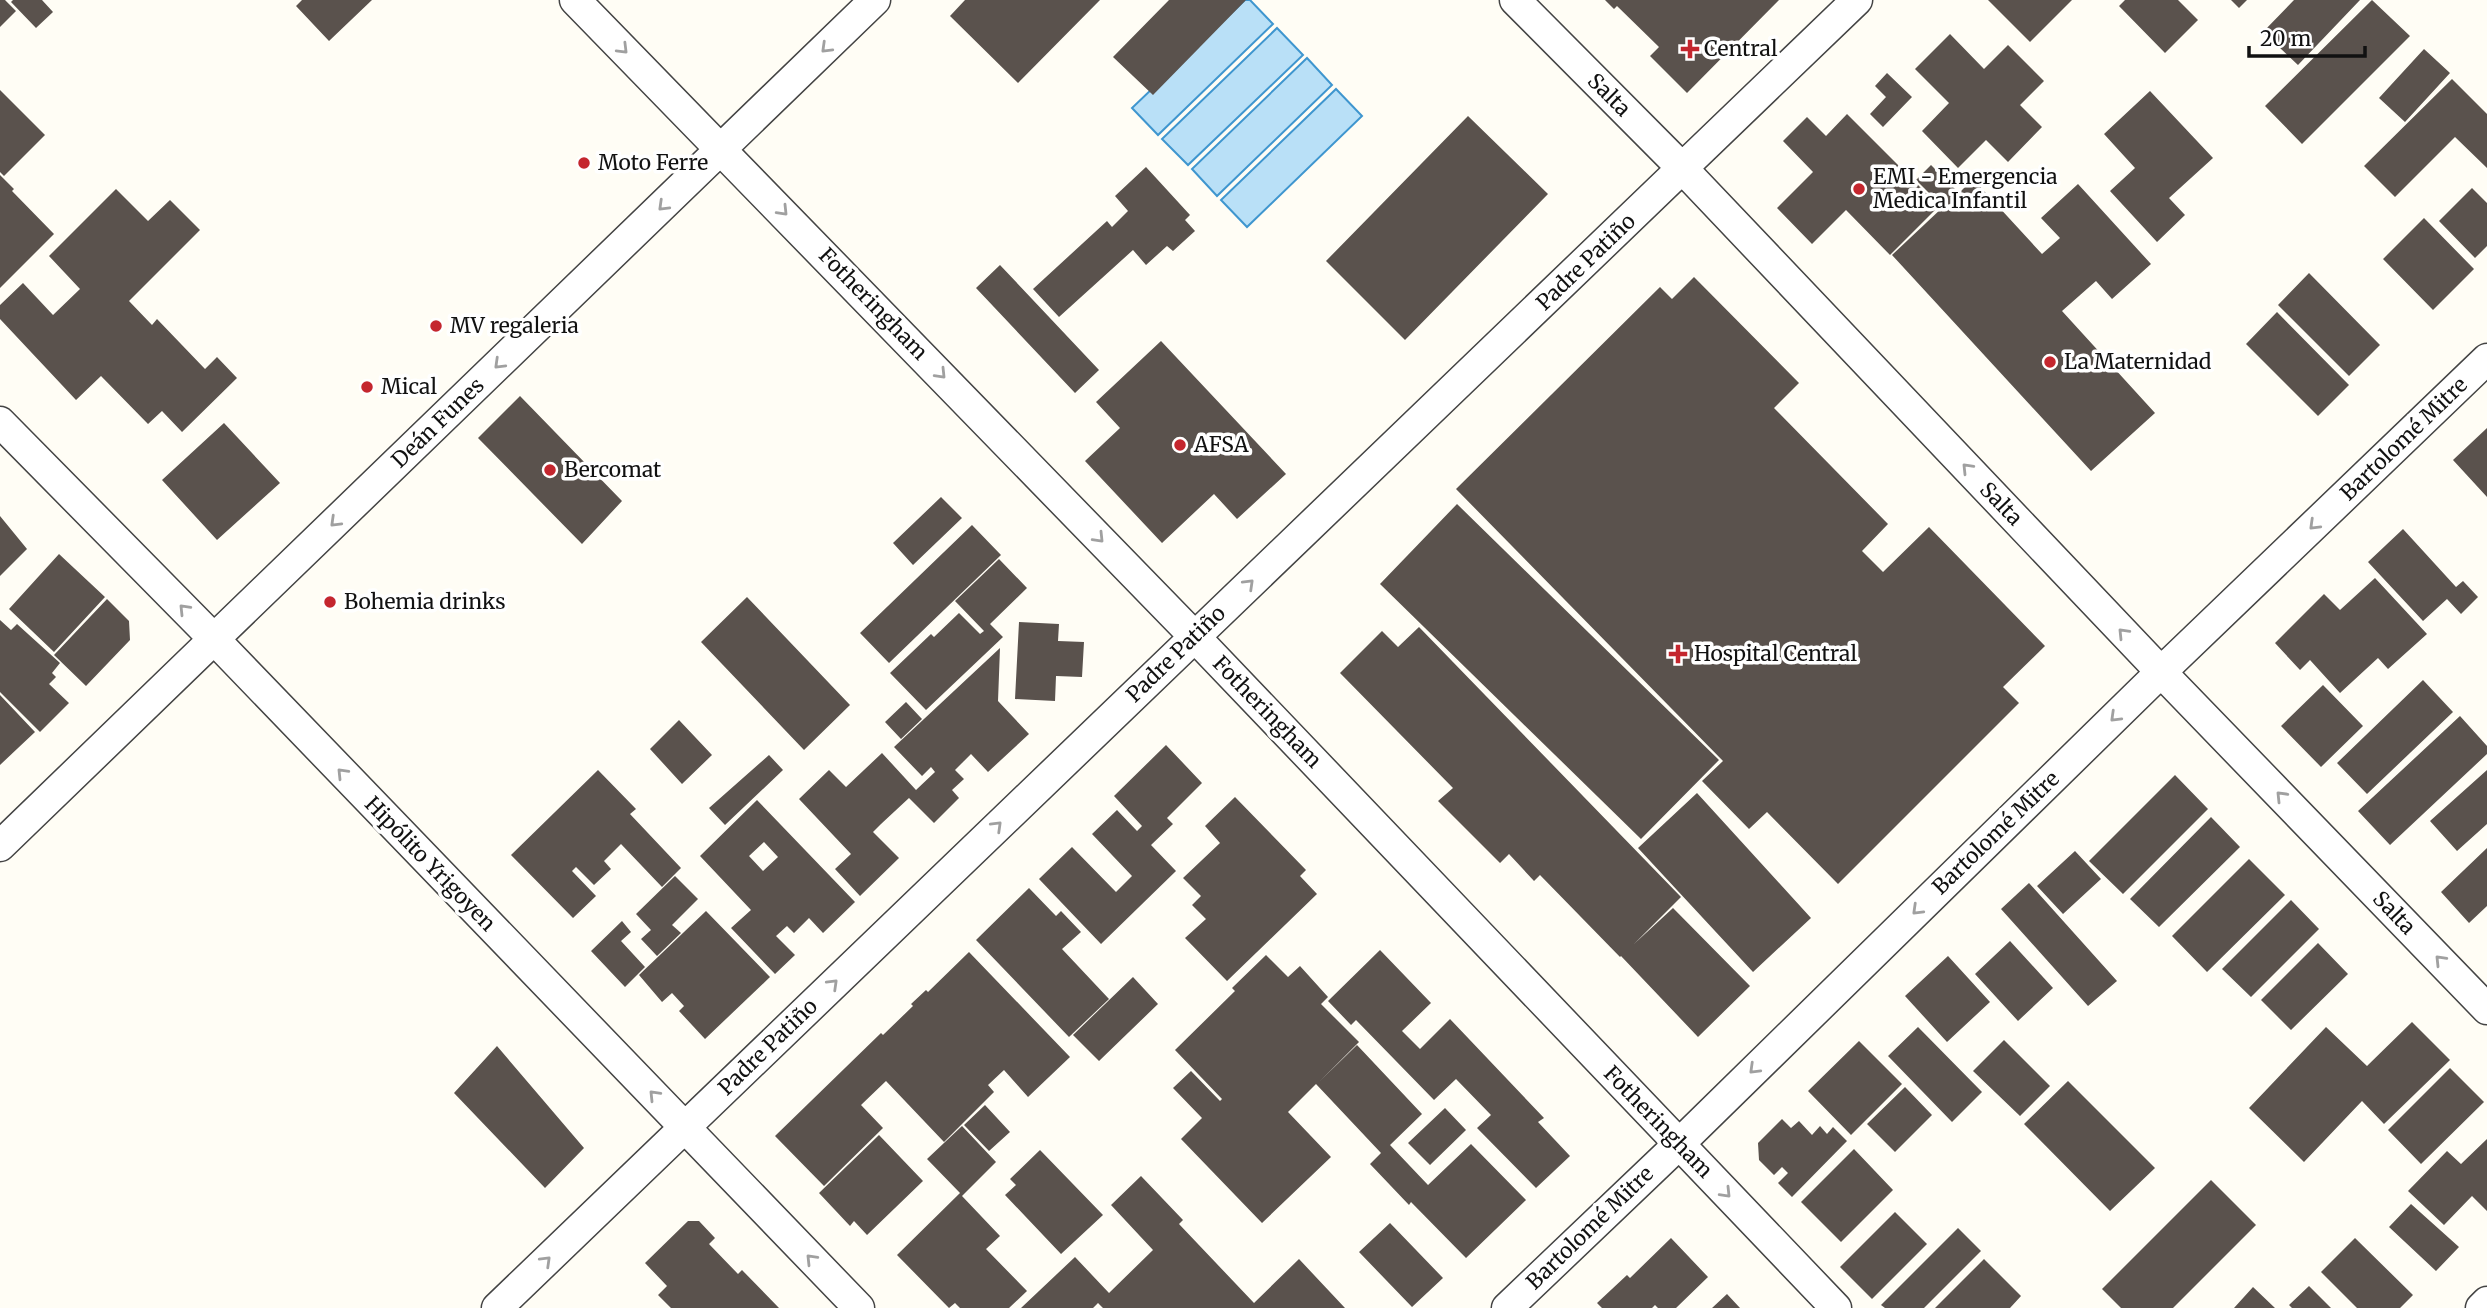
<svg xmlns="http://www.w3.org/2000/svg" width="2487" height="1308" viewBox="0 0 2487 1308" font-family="Merriweather,serif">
<rect width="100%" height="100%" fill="#fffdf5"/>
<path fill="#b9e0f7" stroke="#3f96cf" stroke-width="2" d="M1245,0H1250L1273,24L1158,135L1132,108Z
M1277,28L1303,55L1188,165L1162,139Z
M1307,58L1332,85L1217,196L1192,169Z
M1336,89L1362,116L1247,227L1221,200Z"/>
<path fill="#5a524d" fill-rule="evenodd" d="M0,0H5L16,11L0,27Z
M13,0H42L53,12L36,28L11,2Z
M302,0H372L329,41L296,6Z
M965,0H1100L1018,83L950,16Z
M1169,0H1246L1153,95L1113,57Z
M1605,0H1779L1687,93L1650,56L1659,47L1617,6L1614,9Z
M1988,0H2072L2030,42Z
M2125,0H2178L2198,20L2165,53L2119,6Z
M2231,0H2247L2239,8Z
M2294,0H2360L2298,65L2263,32Z
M2372,0L2410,36L2302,144L2265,106Z
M1950,34L1984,69L2008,45L2044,81L2020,105L2042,127L2008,162L1986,140L1958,168L1922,131L1949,103L1915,69Z
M2424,49L2450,73L2405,122L2379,98Z
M1887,73L1912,97L1883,127L1870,114L1886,97L1875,86Z
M2452,79L2487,114V168L2455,137L2395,197L2364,166Z
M0,90L45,135L4,176L0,172Z
M2150,91L2213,158L2169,198L2185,215L2157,242L2110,191L2135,168L2104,134Z
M1847,114L1939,206L1890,255L1846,210L1812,244L1777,208L1813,172L1783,141L1807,117L1826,136Z
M1468,116L1548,194L1405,340L1326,261Z
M1931,165L1959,193L1973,179L2042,254L2060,238L2041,218L2078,184L2151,264L2112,299L2096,281L2062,311L2155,413L2091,471L1892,255L1943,207L1916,180Z
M1146,167L1190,215L1185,220L1195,231L1173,251L1167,246L1146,265L1133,250L1059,317L1033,289L1107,221L1112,227L1128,211L1115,196Z
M0,175L14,189L12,191L54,234L0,288Z
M2472,188L2487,203V246L2475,258L2439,221Z
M116,189L148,221L170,200L200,230L129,301L152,325L157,319L205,369L217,357L237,378L182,432L162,411L148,424L101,376L76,400L0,319V305L23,283L53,315L80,289L49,256Z
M2424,218L2474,269L2433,310L2383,259Z
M1000,265L1099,370L1075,393L976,288Z
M2309,273L2380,345L2349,376L2278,305Z
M1694,277L1799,383L1774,408L1888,524L1862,551L1883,572L1929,527L2045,646L2003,687L2019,703L1838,884L1767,812L1749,829L1702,781L1723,761L1456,489L1660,287L1672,299Z
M2277,312L2349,385L2318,416L2246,344Z
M1161,341L1286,474L1237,519L1214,494L1162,543L1085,461L1120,428L1096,402Z
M520,396L622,501L582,544L478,438Z
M224,423L280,483L217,540L162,480Z
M2487,428V497L2453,460Z
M941,497L962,518L913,565L893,543Z
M1457,504L1719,760L1641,839L1380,584Z
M0,516L27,549L0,576Z
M972,525L1001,555L889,663L860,633Z
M2403,529L2456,587L2463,581L2478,597L2461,614L2447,599L2423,621L2368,562Z
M59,554L105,597L54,652L9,609Z
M999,559L1027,588L990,624L1003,637L926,710L890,673L931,634L934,637L959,613L980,634L984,631L955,601Z
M2375,578L2427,634L2388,669L2378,658L2340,693L2310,660L2300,670L2275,643L2324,594L2340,610Z
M747,597L850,705L804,750L701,642Z
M107,599L129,621L130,640L86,686L54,655Z
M0,620L11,630L17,624L60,663L52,673L56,677L49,684L69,703L40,732L0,692Z
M1019,622L1059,624L1058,641L1084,642L1082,677L1056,676L1055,701L1015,699Z
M1419,627L1681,897L1634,944L1673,908L1750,986L1698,1037L1621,956L1620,957L1540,875L1534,881L1509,854L1500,863L1438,801L1453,788L1340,673L1382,631L1398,647Z
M1000,648L998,701L1029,734L988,772L971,754L955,770L964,779L952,790L959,798L934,823L909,798L881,824L873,832L899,858L860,896L835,869L851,854L799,799L829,770L846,787L882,753L916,790L935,772L931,767L922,776L894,747Z
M2423,680L2453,712L2367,794L2337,763Z
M2323,685L2363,726L2321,767L2281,726Z
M0,695L35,732L0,765Z
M906,702L922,719L901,739L885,722Z
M2460,716L2487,746V754L2390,845L2358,811Z
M679,720L712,755L682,784L650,749Z
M1166,745L1202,783L1167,818L1173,824L1151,845L1176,871L1101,944L1039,879L1072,847L1116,892L1132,876L1092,834L1117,810L1137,831L1142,826L1114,796Z
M769,755L783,770L725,825L709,808Z
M598,770L636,809L630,814L681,868L662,887L621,844L604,861L611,869L594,885L576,867L572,871L596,896L573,918L511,855Z
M2487,770V824L2457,851L2430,821Z
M2175,775L2208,809L2123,894L2089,861Z
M1697,793L1811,918L1753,972L1638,848Z
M1235,797L1306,870L1300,876L1317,894L1227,981L1185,938L1206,919L1192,905L1201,896L1183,878L1220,843L1205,826Z
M757,800L855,902L823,933L809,918L794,933L787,926L776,936L795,955L775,974L731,928L751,910L700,856ZM764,842L778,857L763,871L749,856Z
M2211,817L2240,847L2159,927L2130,899Z
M2487,848V906L2469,923L2441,892Z
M2075,851L2101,879L2063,914L2037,886Z
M2249,859L2285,895L2207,972L2172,936Z
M675,876L698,899L672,925L681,933L657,956L641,939L651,930L636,914Z
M2029,883L2117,981L2088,1006L2001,909Z
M1029,888L1056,916L1061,911L1081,932L1062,949L1109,999L1069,1037L976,940Z
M2291,900L2319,929L2251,997L2222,969Z
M706,911L770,977L705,1039L679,1011L689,1001L684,1006L672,993L662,1002L639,975Z
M622,921L631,932L621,941L645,967L625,987L591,951Z
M2010,941L2053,988L2018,1021L1975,974Z
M2318,943L2348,974L2291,1030L2261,1000Z
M1380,950L1431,1003L1402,1031L1420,1049L1450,1019L1544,1118L1538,1122L1570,1156L1536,1188L1477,1128L1491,1115L1456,1079L1434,1100L1356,1020L1351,1025L1328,1001Z
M969,952L1070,1057L1028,1097L1004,1070L988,1085L994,1092L944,1142L886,1081L861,1105L883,1128L824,1186L775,1136L881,1033L883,1035L913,1006L911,1004L926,990L928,992Z
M1266,955L1288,977L1300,966L1328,997L1321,1004L1359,1042L1320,1081L1357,1045L1422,1114L1390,1145L1428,1185L1471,1144L1526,1200L1466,1258L1411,1202L1409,1205L1370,1164L1381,1153L1316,1084L1288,1112L1331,1157L1262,1223L1181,1139L1202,1118L1173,1088L1191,1071L1220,1101L1222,1099L1175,1050L1235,991L1232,988Z
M1948,956L1990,1002L1947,1042L1905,996Z
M1133,977L1158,1004L1099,1061L1073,1035Z
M2412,1022L2450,1060L2384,1124L2362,1101L2304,1162L2249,1108L2326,1027L2367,1066Z
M1918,1027L1982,1092L1952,1122L1888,1056Z
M2004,1040L2050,1086L2020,1116L1973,1071Z
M1859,1041L1902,1084L1851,1135L1808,1091Z
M497,1046L584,1148L545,1188L454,1093Z
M2450,1068L2484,1102L2421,1164L2388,1130Z
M2068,1081L2155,1168L2110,1211L2024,1124Z
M1905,1087L1932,1115L1895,1152L1867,1124Z
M985,1105L1010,1132L989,1151L964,1125Z
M1445,1108L1466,1130L1430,1165L1408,1143Z
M1782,1119L1791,1128L1799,1121L1812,1135L1820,1126L1827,1134L1833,1127L1847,1141L1792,1197L1778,1183L1788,1173L1782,1167L1774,1175L1759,1160L1758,1143Z
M962,1126L996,1162L962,1196L1000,1236L986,1249L1027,1291L1009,1308H960L955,1303L949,1308L897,1255L960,1193L927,1159Z
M879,1135L923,1181L867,1235L854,1221L850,1226L819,1193Z
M2487,1139V1211L2472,1196L2444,1225L2408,1191L2447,1151L2461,1164Z
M1854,1149L1893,1190L1841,1242L1801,1202Z
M1040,1150L1103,1215L1061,1254L1005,1195L1016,1185L1010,1179Z
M1141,1176L1183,1220L1179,1224L1254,1303L1299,1259L1345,1308H1103L1098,1303L1093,1308H1021L1075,1257L1109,1293L1153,1250L1111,1205Z
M2211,1180L2256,1225L2173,1308H2121L2102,1289Z
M2411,1204L2459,1247L2436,1271L2389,1227Z
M1895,1212L1927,1244L1872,1299L1840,1267Z
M688,1221H699L715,1238L709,1244L738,1274L742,1270L779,1308H671L658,1295L667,1286L645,1263Z
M1390,1223L1443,1278L1412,1307L1359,1252Z
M1958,1228L1981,1251L1924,1308H1885L1881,1305Z
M1671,1238L1708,1277L1676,1308H1658L1655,1305L1652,1308H1602L1597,1303L1627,1275L1630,1278Z
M2355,1238L2413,1295L2400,1308H2357L2321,1272Z
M1984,1259L2021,1296L2010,1308H1935Z
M2309,1286L2331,1308H2292L2289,1305Z
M2253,1287L2275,1308H2234Z
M1727,1294L1740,1308H1712Z"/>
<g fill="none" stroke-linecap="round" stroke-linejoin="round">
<g stroke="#444" stroke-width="33">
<path id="street" d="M575,0L1194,636L1836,1308
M1515,0L1683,169L2161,672L2487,1009
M0,422L214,639L859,1308
M0,846L875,0
M497,1308L1857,0
M1507,1308L1679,1144L2161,672L2487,359
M2481,1308L2487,1302"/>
</g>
<use href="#street" stroke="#fff" stroke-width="30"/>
</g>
<defs><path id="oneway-chevron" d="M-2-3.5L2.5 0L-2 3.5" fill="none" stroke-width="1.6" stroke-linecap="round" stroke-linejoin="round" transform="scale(1.75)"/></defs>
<g stroke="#a0a0a0">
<use href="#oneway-chevron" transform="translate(826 48) rotate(136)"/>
<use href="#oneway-chevron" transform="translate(623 49) rotate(45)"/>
<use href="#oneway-chevron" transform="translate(663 206) rotate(136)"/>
<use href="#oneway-chevron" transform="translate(783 211) rotate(46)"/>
<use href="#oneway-chevron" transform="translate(499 364) rotate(136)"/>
<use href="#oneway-chevron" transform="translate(941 374) rotate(46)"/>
<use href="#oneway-chevron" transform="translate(1967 468) rotate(-134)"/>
<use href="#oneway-chevron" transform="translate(335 522) rotate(136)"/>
<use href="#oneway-chevron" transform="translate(2314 525) rotate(136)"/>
<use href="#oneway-chevron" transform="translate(1099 538) rotate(46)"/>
<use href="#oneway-chevron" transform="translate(1249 584) rotate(-44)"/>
<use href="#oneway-chevron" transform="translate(184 609) rotate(-134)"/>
<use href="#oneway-chevron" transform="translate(2123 633) rotate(-134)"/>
<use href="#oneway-chevron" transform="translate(2115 717) rotate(136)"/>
<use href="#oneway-chevron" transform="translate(342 773) rotate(-134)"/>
<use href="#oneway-chevron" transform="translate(2281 796) rotate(-134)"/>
<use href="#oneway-chevron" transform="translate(997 826) rotate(-44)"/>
<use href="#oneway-chevron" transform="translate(1917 910) rotate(136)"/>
<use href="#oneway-chevron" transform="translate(2440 960) rotate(-134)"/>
<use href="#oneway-chevron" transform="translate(833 984) rotate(-44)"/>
<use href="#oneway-chevron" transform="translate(1754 1069) rotate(136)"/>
<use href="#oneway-chevron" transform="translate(654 1095) rotate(-134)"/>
<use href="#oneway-chevron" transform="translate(1726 1193) rotate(46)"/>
<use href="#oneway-chevron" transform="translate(811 1259) rotate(-134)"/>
<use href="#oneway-chevron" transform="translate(546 1261) rotate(-44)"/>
</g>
<g fill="#c4262e" stroke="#fff" stroke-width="2.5">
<path d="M1686.5 38.5h7v7h7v7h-7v7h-7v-7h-7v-7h7z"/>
<circle cx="584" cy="163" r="7"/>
<circle cx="1859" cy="189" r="7"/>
<circle cx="436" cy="326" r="7"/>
<circle cx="2050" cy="362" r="7"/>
<circle cx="367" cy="387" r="7"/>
<circle cx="1180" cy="445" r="7"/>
<circle cx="550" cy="470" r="7"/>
<circle cx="330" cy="602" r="7"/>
<path d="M1674.5 643.5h7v7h7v7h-7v7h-7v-7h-7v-7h7z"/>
</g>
<g text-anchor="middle" stroke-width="7" stroke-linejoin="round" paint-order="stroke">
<g font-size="21" fill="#111" stroke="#fff" text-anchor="start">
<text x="1704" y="56">Central</text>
<text x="598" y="170">Moto Ferre</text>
<text x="1873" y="184">EMI - Emergencia<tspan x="1873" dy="24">Medica Infantil</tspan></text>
<text x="450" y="333">MV regaleria</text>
<text x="2064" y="369">La Maternidad</text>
<text x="381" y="394">Mical</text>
<text x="1194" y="452">AFSA</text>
<text x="564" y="477">Bercomat</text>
<text x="344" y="609">Bohemia drinks</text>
<text x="1694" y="661">Hospital Central</text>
</g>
<g font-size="21" fill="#111" stroke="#fff">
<text transform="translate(1609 95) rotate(45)" y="7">Salta</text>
<text transform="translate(1586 262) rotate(-44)" y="7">Padre Patiño</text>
<text transform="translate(873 304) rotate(46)" y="7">Fotheringham</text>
<text transform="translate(438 423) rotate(-44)" y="7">Deán Funes</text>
<text transform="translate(2404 439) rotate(-44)" y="7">Bartolomé Mitre</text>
<text transform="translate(2001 504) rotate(46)" y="7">Salta</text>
<text transform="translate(1176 654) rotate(-44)" y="7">Padre Patiño</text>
<text transform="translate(1267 712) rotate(46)" y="7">Fotheringham</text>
<text transform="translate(1996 833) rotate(-44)" y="7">Bartolomé Mitre</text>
<text transform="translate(430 864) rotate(46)" y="7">Hipólito Yrigoyen</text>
<text transform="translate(2394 913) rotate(46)" y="7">Salta</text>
<text transform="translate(768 1047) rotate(-44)" y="7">Padre Patiño</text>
<text transform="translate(1658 1122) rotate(46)" y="7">Fotheringham</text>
<text transform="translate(1590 1228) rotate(-44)" y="7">Bartolomé Mitre</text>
</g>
</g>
<path d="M2249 46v10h116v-10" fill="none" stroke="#111111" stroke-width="3.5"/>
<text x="2260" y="46" font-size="21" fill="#111111" stroke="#ffffff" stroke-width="5" paint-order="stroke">20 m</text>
</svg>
